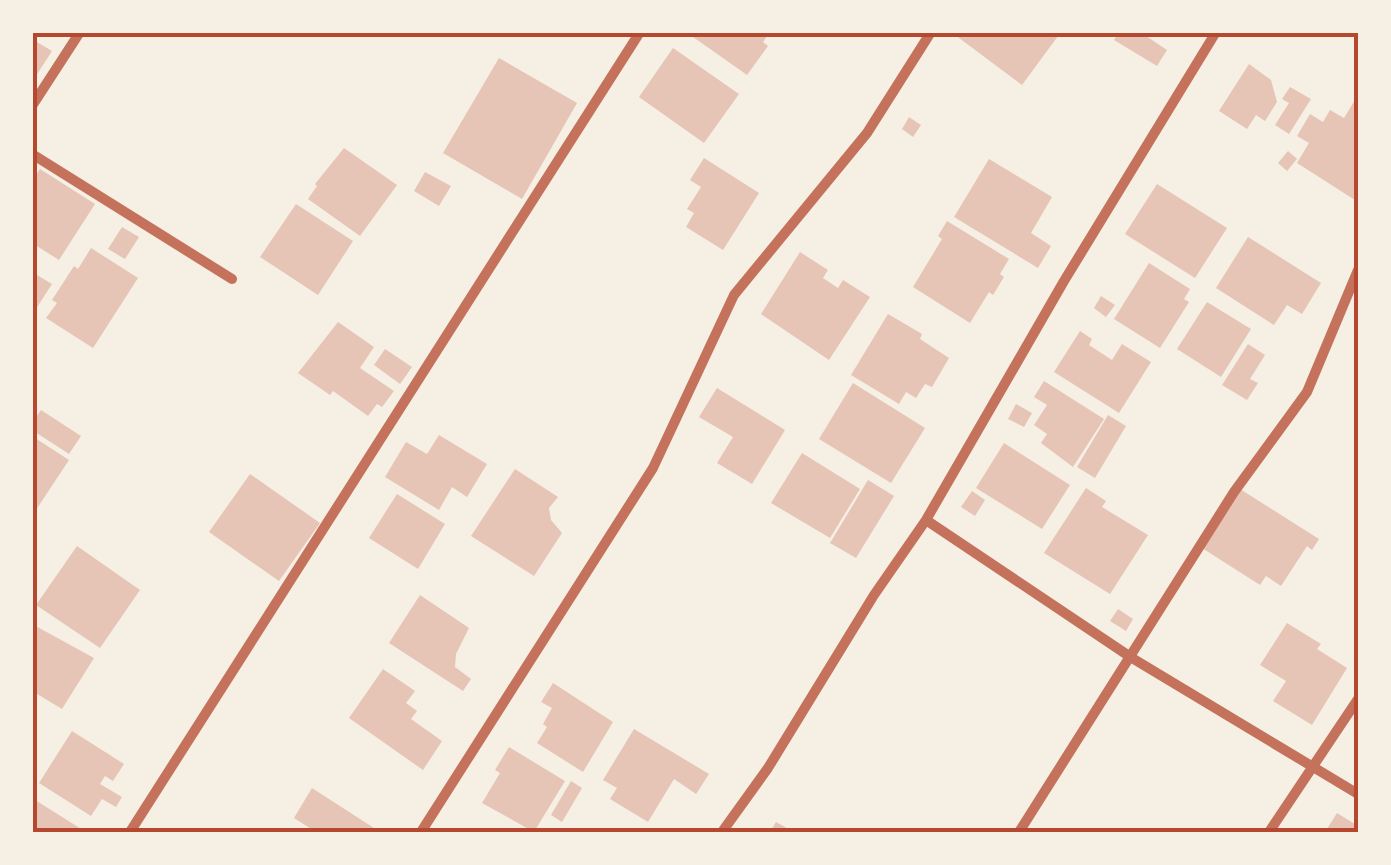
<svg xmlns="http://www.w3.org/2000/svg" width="1391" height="865" viewBox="0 0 1391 865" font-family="'Archivo Narrow',sans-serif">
<rect width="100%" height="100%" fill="#f6efe4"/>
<path fill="#e6c5b7" d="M686,32H770L763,42L768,46L747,75Z
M951,32H1061L1022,85Z
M1119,32H1140L1167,50L1157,66L1114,40Z
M32,39L52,51L32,82Z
M673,48L739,94L704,143L639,97Z
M499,58L577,103L522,199L443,153Z
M1249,64L1271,80L1277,102L1265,121L1256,115L1247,129L1219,111Z
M1290,87L1311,99L1289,134L1275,125L1289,103L1282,99Z
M1358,95V202L1297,163L1309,143L1297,136L1310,114L1323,122L1330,110L1344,118Z
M909,117L921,125L913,137L902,129Z
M344,148L397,185L360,236L308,199L317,186L315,184Z
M1288,151L1297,159L1287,171L1278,163Z
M704,158L759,193L723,250L686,227L694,213L687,209L701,187L690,180Z
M989,159L1052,197L1031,233L1051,246L1038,268L954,217Z
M40,169L95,204L59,260L32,243V181Z
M425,172L451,186L439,206L414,191Z
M1157,184L1227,228L1195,278L1125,234Z
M296,204L353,241L318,295L260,257Z
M947,221L1009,259L1000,274L1004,277L993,295L989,292L970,323L913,287L942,239L938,236Z
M122,227L139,237L125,259L108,249Z
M1248,237L1321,283L1302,314L1287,305L1274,325L1216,288Z
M91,248L138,278L93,348L46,318L57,303L52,300L74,266L78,269Z
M800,252L828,270L823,278L838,288L843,280L870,297L829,360L761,314Z
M1149,263L1190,289L1184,299L1189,302L1160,348L1114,319Z
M32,272L52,284L32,315Z
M1101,296L1115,305L1106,317L1094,308Z
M1207,302L1251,329L1221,377L1177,349Z
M888,314L922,334L920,339L949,358L932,387L925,384L916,398L906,392L899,404L851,375Z
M338,322L374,347L360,368L394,391L382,407L377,404L368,416L333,391L330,395L298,373Z
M1080,331L1092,339L1089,345L1112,360L1122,344L1151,362L1119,413L1054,372Z
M1248,344L1265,355L1250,379L1258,383L1247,400L1222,385Z
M385,349L412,367L400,384L374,365Z
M1044,381L1104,419L1073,467L1041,443L1047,434L1034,425L1047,405L1034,397Z
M853,383L925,428L891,483L819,439Z
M717,388L785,430L752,484L717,463L733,437L699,417Z
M1016,404L1032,413L1024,427L1008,419Z
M41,410L81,436L69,454L32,430V423Z
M1108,415L1126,426L1095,478L1077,467Z
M439,435L487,464L467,497L452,487L439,510L385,477L406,442L427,454Z
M32,436L69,460L32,516Z
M1004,443L1070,485L1042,529L976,488Z
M802,453L860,489L830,538L771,503Z
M515,469L558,497L549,508L551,520L562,533L534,576L471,536Z
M250,474L320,523L279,581L209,532Z
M868,480L894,496L856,558L830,543Z
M1086,488L1106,501L1102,507L1148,535L1110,594L1044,553Z
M1240,489L1319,539L1312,550L1307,546L1281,586L1266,576L1260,585L1202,548Z
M972,491L985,500L975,516L961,507Z
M397,494L445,524L418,569L369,538Z
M77,546L140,590L100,648L36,605Z
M420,595L469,628L456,654L455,667L471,679L463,691L389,643Z
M1118,609L1133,619L1126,631L1110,621Z
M1287,623L1321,644L1317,649L1347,668L1312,725L1273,701L1286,681L1260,665Z
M32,624L94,658L62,709L32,691L35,658L32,656Z
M383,669L415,691L406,703L417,711L411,719L442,741L423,770L349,718Z
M553,683L613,722L583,772L537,743L547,727L543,724L552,708L541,702Z
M634,729L709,774L696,794L674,779L648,822L610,799L617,788L603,780Z
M72,731L124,764L113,781L105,776L100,784L122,797L116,807L102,799L91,816L39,783Z
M509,747L565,781L534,832L482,803L500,773L495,770Z
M571,781L582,788L562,822L551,815Z
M312,788L374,828L371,832H316L294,818Z
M32,798L86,832H32Z
M1337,813L1358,826V832H1325Z
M776,822L794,832H770Z"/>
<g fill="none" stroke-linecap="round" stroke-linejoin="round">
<path stroke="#c5725c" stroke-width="10" d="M32,106L80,32
M32,154L232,279
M926,520L1132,658L1358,794
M130,832L640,32
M421,832L653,468L734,295L867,133L931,32
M722,832L768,768L874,595L926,520L1064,281L1216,32
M1019,832L1234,492L1307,392L1358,270
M1269,832L1358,699"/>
</g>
<rect width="1391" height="865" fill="none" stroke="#f6efe4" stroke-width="70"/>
<rect x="35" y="35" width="1321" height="795" fill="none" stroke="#b5482f" stroke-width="4"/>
</svg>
